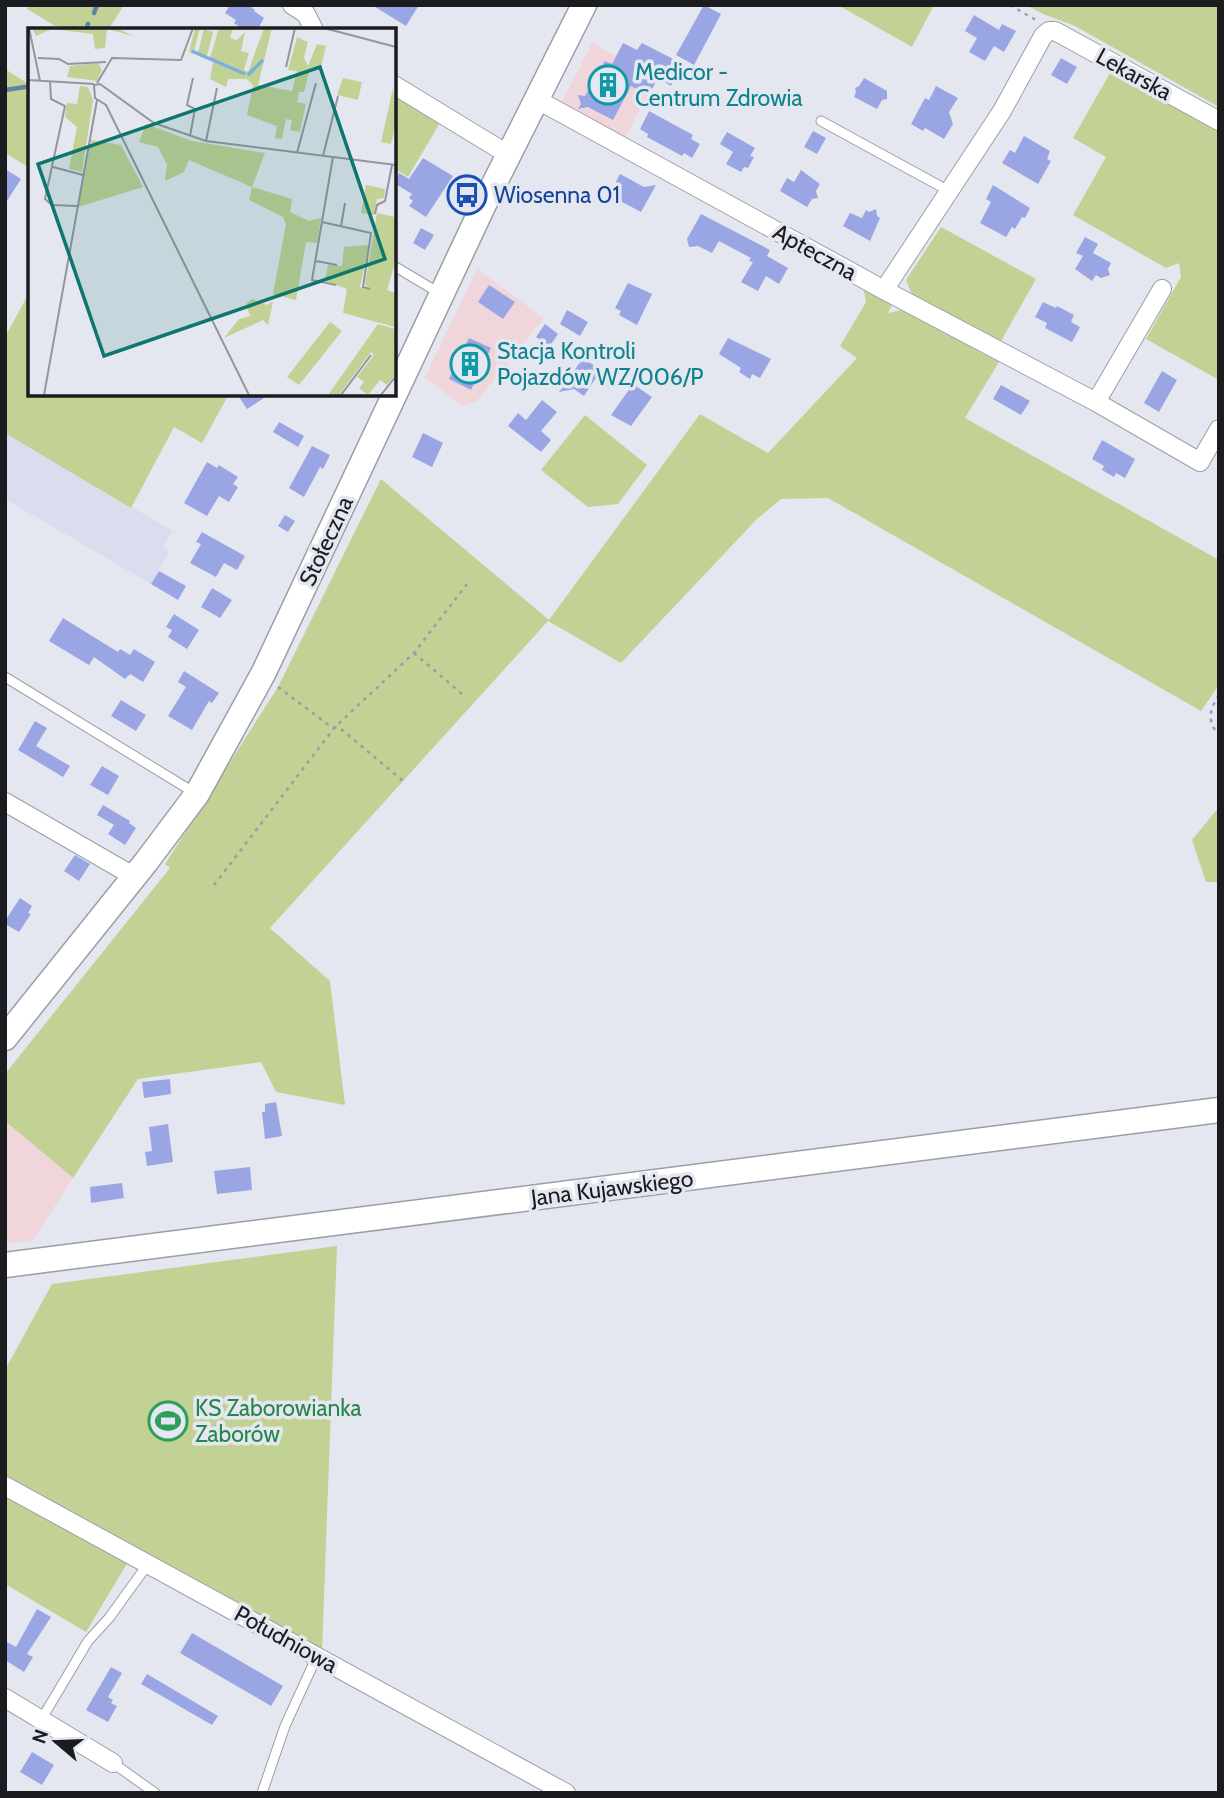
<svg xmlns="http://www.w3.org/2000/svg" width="1224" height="1798" viewBox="0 0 1224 1798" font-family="Cabin,sans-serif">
<rect width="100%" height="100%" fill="#e5e7f0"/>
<path fill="#f0d6da" d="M592,43L658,78L625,137L562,102Z
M477,269L544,318L476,402L461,406L425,377Z
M5,1121L73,1178L33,1240L5,1244Z"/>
<path fill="#d9dded" d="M5,433L173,531L163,547L170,551L151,584L5,499Z"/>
<path fill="#c2d194" d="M29,5H124L108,30H62L27,9Z
M838,5H934L912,47Z
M1026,5H1219V107L1075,26L1043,14Z
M1113,68L1219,127V380L1146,339L1181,277L1179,263L1166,268L1073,215L1106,157L1073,138Z
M5,69L30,85V168L5,153Z
M394,93L441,121L408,177L394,168Z
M941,227L1036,279L1000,343L912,295L906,280Z
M863,287L893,303L888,313L902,310L999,362L965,418L1219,560V685L1201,711L828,498L781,499L756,520L621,663L548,621L270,928L330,981L345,1105L276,1092L261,1062L138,1079L73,1178L5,1121V1074L170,868L165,864L278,687L381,479L549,620L700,414L768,453L857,358L840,346L866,302Z
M30,291V394H229L202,443L174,427L131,508L5,433V337Z
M585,415L647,465L618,504L588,507L541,470Z
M1219,807V882H1206L1192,840Z
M337,1246L322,1651L5,1476V1370L52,1284Z
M5,1496L128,1562L86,1632L5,1584Z"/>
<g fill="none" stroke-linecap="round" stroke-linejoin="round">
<path stroke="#5d84a6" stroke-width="4.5" d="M94,13L97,5
M86,30L88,24
M5,90L25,87"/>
</g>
<path fill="#9aa6e3" d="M230,5H248L255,10L254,11L264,18L260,25V30H244L234,23L236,20L225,13Z
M372,5H419L406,26Z
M704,5L721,14L694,65L676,55Z
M974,15L999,30L1002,24L1016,31L1004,52L994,46L985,61L969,52L977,38L965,31Z
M623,43L637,50L642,43L683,64L671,86L658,78L648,96L631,86L613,120L588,107L578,109L581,104L578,95L585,96L605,61L612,64Z
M1061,58L1077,67L1067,84L1051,75Z
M864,78L887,91V99L882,100L877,109L854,97L856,92L855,88L859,86Z
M936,86L958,98L949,112L953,124L944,139L925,128L923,131L911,124L925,98L929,100Z
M649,111L693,135L691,139L700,144L692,158L684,153L682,156L647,137L648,134L640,129Z
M813,131L826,138L817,154L804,147Z
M727,132L755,148L750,156L754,157L748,168L744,167L741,172L726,164L733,152L720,144Z
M1024,136L1050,151L1047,159L1051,161L1038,184L1002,163L1010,150L1015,153Z
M423,158L453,176L426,217L409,206L413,201L409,198L412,194L394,183L399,173L409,179Z
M5,169L21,179L5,204Z
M801,170L820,184L816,191L818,198L812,199L807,207L780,191L787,178L794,182Z
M620,174L644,187L656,185L641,212L609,195Z
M993,185L1030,208L1025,218L1022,217L1015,229L1012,227L1006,237L980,223L991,202L986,199Z
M876,209L877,216L880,218L870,241L843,226L850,213L862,218L866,210L869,212Z
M701,214L770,250L767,256L788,268L779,284L766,276L758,291L741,282L753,262L749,261L751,258L719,241L712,253L698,246L689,247L687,239Z
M421,228L434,235L425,250L413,243Z
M1085,237L1098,244L1093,253L1111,263L1108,269L1110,275L1101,278L1096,275L1092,281L1075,269L1083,256L1076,253Z
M628,283L652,294L637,325L619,315L621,311L615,308Z
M489,285L515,302L503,319L478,302Z
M1043,302L1056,308L1057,306L1074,315L1071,322L1080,327L1072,342L1045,328L1047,323L1035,317Z
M567,310L588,322L580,336L560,324Z
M545,324L558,334L549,347L536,337Z
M469,338L491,348L471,390L449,379Z
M728,338L771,359L760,378L752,374L750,379L739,372L741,368L719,354Z
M583,358L601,370L584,396L574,389L559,392Z
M1162,371L1177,380L1159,412L1144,403Z
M633,384L652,397L631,426L611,415Z
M1001,385L1030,401L1021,415L993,399Z
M237,394H270L247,409Z
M542,400L557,412L541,431L551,440L541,452L508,426L518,413L526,420Z
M279,422L304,436L298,447L273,432Z
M423,433L443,443L432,467L412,457Z
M1102,440L1135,459L1125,478L1116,473L1114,477L1102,470L1104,466L1092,459Z
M312,446L330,455L323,469L320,467L304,497L289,488Z
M207,462L217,468L219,465L238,477L233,484L238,487L229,502L219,496L207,516L184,503Z
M285,515L295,521L288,532L278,526Z
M202,532L245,556L237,570L224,563L216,577L190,563L201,544L196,542Z
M159,571L186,586L178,600L151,584Z
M212,588L232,600L220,618L201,607Z
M174,614L199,630L187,649L168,637L172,630L166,627Z
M63,618L118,652L120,649L130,655L134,649L155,662L143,682L130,674L125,679L94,657L89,665L49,641Z
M184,671L219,693L212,703L209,701L192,730L168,716L186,687L178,682Z
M121,700L146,715L136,731L111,716Z
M35,721L47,728L36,746L70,766L63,777L18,750Z
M102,766L119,776L108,795L90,785Z
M103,805L130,821L129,823L136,828L125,845L108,834L114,825L97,815Z
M75,855L90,864L79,881L64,871Z
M20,898L32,906L28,913L31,914L19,932L5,924V921Z
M170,1079L171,1094L144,1098L142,1082Z
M276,1102L282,1136L265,1139L262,1112H265V1104Z
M168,1124L173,1162L147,1166L145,1152L152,1151L149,1127Z
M250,1167L252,1190L217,1194L214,1171Z
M122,1183L124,1198L91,1203L90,1187Z
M37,1609L51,1617L27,1654L33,1657L24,1672L5,1660V1641L16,1647Z
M192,1633L283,1686L271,1706L180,1653Z
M111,1667L122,1673L108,1697L113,1700L111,1703L117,1706L108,1722L86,1710Z
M147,1674L218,1716L212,1725L141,1684Z
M32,1752L54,1765L42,1785L20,1772Z"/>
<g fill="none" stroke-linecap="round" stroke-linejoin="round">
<g stroke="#9c9ea7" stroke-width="11">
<path id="service" d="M821,121L949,191
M394,266L441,294
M5,677L195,793
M41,1720L88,1641L109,1618L148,1564
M113,1763L155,1793
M262,1793L285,1726L317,1656"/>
</g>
<g stroke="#9c9ea7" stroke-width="20">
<path id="minor" d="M292,5L306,14L314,30
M394,85L509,155
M536,99L884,290L1096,402L1200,462L1219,429
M884,290L1002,111L1043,36L1049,31H1055L1219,121
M1096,402L1162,289
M5,802L135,877
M5,1486L566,1793
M5,1698L113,1763"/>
</g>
<g stroke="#9c9ea7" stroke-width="27">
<path id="secondary" d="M5,1038L146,862L197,794L264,672L486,200L584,5
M5,1265L1219,1110"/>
</g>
<path stroke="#9c9ea5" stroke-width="2.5" stroke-dasharray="3.5 5" stroke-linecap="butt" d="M1010,5L1036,20
M414,653L462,694
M278,687L330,726L341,729L403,781
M1219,695C1209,710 1207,722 1219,735
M214,885L335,727L414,653L467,584"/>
<use href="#service" stroke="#fff" stroke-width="9"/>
<use href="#minor" stroke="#fff" stroke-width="18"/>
<use href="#secondary" stroke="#fff" stroke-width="24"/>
</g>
<defs>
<g id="building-ring" transform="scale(2.0125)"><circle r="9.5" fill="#e5e7f0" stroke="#0f9aa8" stroke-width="1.5"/><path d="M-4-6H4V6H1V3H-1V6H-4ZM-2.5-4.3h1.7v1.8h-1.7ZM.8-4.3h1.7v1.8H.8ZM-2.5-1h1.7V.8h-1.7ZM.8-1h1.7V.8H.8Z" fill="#0f9aa8"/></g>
<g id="bus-ring" transform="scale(2.0125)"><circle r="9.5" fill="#e5e7f0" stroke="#1a4fb4" stroke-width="1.5"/><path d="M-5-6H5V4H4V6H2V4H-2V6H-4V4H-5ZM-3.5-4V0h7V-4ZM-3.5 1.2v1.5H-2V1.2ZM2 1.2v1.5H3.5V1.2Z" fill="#1a4fb4"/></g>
<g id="stadium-ring" transform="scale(2.0125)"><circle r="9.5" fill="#e5e7f0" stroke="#2e9e5b" stroke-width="1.5"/><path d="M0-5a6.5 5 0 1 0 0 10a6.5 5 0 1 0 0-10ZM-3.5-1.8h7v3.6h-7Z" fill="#2e9e5b"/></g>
</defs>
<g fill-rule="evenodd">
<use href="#building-ring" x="608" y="85"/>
<use href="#bus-ring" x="467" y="195"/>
<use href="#building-ring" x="470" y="364"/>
<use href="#stadium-ring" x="168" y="1421"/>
</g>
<g text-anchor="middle" stroke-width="7" stroke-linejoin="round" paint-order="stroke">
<g font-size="23" fill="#0d838f" stroke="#e5e7f0" text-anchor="start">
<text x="635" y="80">Medicor -<tspan x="635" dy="26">Centrum Zdrowia</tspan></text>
<text x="497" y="359">Stacja Kontroli<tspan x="497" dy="26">Pojazdów WZ/006/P</tspan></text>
</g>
<g font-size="23" fill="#1b1c1f" stroke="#e5e7f0">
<text transform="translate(1134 74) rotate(29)" y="8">Lekarska</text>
<text transform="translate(815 252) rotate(29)" y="8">Apteczna</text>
<text transform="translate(326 541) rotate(-65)" y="8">Stołeczna</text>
<text transform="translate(612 1188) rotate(-7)" y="8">Jana Kujawskiego</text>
<text transform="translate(286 1639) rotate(29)" y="8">Południowa</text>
</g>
<g font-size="23" fill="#164399" stroke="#e5e7f0" text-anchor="start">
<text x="494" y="203">Wiosenna 01</text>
</g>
<g font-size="23" fill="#27864d" stroke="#e5e7f0" text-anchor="start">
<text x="195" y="1416">KS Zaborowianka<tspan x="195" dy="26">Zaborów</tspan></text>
</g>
</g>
<g transform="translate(28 28)">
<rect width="368" height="368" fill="#e5e7f0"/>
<path d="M4,0H89L105,8L79,1L77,20L67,21L65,6L24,1L8,8ZM167,0H172L166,23L170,25L176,1L185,4L179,28L182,30L191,0H205L202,10L209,12L217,4L213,23L221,25L216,42L220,44L236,0H244L230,57L264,63L269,43L260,42L269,9L280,14L276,30L280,38L289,16L298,18L292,42L282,40L276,64H271L269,74L278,76L272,104L262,102L264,92L258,91L254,111L247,110L249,98L219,87L225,57L219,51H200L198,59L182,51L185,34L161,24ZM70,35L74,42L69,53L39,49L42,38ZM315,50L334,54L330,72L309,67ZM52,58L60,59L65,72L54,144L41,141L49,99L37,89L39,75L49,76ZM365,60L368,95L363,116L353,114ZM118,96L164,113L237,125L224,159L264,171L262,184L281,193L293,190L289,215L278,214L268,272L245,266L258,196L255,189L221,172L224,159L161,132L156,144L137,153L139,137L130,119L111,114ZM63,112L93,117L115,159L50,179ZM338,157L357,161L356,170L349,171L346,187L333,185ZM349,185L367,189V235L359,262L367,265V299L315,285L319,261L297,253L300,237L314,238L316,219L341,217L332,259L342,262L337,256ZM224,271L239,277L245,273L240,297L235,292L196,310L211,291L222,288L218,276ZM302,294L314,303L271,357L259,349ZM350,296L367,301V347L359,357L352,352L340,367L331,360L336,354L329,349L346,327L343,324L311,367H300Z" fill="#c2d194"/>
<path fill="none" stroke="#79b0e0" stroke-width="3.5" d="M164,23L217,46M220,47L235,32"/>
<path fill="none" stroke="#94969c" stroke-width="2" d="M1,0L12,53M296,0L368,19M10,30L31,31L40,36L78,34M258,39L267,0M0,52L66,56M22,53L23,71L37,78L17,171L24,177L49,178M69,55L84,30L153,32L165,0M162,108L167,81L159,77L165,50M178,113L189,60M269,125L288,55M295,128L310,68M305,129L284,252L308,257M25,139L55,147M347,186L349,177L357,173L364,137M294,194L343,205L335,259L342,261M313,198L317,175M288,233L309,237M16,367L69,72M221,367L78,77L67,70L66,57L72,56L126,95L178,113L368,137M313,367L343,327M353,367L368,348"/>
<path fill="#0f766e" fill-opacity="0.15" stroke="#0f766e" stroke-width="3.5" d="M292,39L357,231L76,328L10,136Z"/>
<rect width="368" height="368" fill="none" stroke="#1b1c1f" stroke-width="3.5"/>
</g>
<rect width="1224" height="1798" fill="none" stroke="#1b1c1f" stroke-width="14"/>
<g transform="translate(56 1742) rotate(289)" stroke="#e5e7f0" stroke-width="5" paint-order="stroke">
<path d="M0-5L12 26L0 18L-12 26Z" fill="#1b1c1f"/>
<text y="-10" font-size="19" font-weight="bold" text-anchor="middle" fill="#1b1c1f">N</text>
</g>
</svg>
